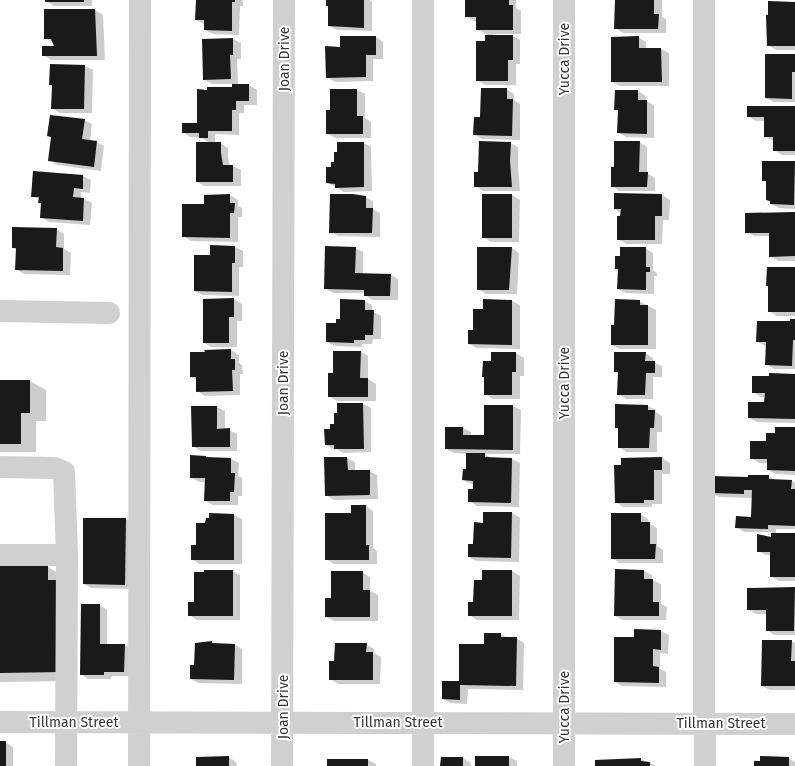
<svg xmlns="http://www.w3.org/2000/svg" width="795" height="766" viewBox="0 0 795 766" font-family="'Fira Sans',sans-serif">
<rect width="100%" height="100%" fill="#fff"/>
<path fill="#0003" d="M46,0H92V6H54L46,1Z
M197,0H243V6H240L239,35L213,34L205,30L204,24L196,20Z
M327,0H370L372,1V31L337,30L329,26V7Z
M466,0H516V8L521,11V34H493V36H513L520,40V64H516V85H485L477,80L486,42V34L477,30V21H474L466,16Z
M616,0H662V17L666,19V33H623L615,28Z
M795,3V50H776L768,45Z
M95,10L103,15L105,60H51L43,55L55,47L53,43L45,38Z
M376,37L383,42V59H373V81L335,82L327,77L341,48Z
M638,37L646,42V49H661L669,53V86H620L612,82Z
M233,39L241,43V59H237L238,85H249L257,90V105H244V113H239V135L215,134V143H220L228,148V158L230,166H233L241,170V186H204L197,182L210,143L200,137H190L183,132L198,124L208,91L233,88V84H212L204,80Z
M795,55V102H774L766,98Z
M51,65L85,66L93,70L92,113H60L52,108L53,86L50,85Z
M506,89L514,94V100L520,104V140L482,139L474,134L481,118Z
M357,90L365,94V118L371,122V138H335L327,133L330,111Z
M638,91L646,96V101L654,105V138L626,137L618,132L619,112L615,110Z
M795,107V155H782L774,150V141L765,137V121H756L748,116Z
M84,120L92,124L90,141L96,142L104,146L101,171L57,165L50,160L52,138L48,136Z
M639,142L647,147V173L655,178V191H619L612,186L615,168Z
M364,143L371,147L372,191L344,192L327,182L332,168L335,162Z
M510,143L518,147V166L520,191H483L475,186L479,173Z
M763,162H795V261H778L770,256V236H754L746,232L795,213V209L779,208L771,204V202L767,200V182L763,180Z
M34,172L83,176L91,180L90,193L81,192V198L84,199L92,203L90,225L49,222L41,217L42,204L40,200L32,196Z
M230,195L238,200V206L242,208V217H238V242L191,241L183,236L205,205Z
M512,195L520,200L519,242H491L483,237Z
M662,195L670,200L669,220H663L662,244H626L618,239L621,213L615,209Z
M365,197L373,201V209L380,213V237L338,236L330,232Z
M56,229L64,234V249L71,253L70,275L24,274L16,269L17,250L13,248Z
M235,247L243,251V267H239V296L202,295L195,291L211,256Z
M355,248L363,252V274L391,275L398,279V300H372L365,295V293H333L325,288Z
M512,248L519,253L517,294H486L478,289Z
M645,248L653,253V270L657,273V276H654V294L626,293L618,289L619,270L616,269L621,257Z
M795,268V316H777L769,311V287L767,286Z
M234,299L242,304V321H237V347H211L204,343V300Z
M484,300L512,301L520,305V349L477,348L469,344L484,310Z
M364,301L372,305V311L381,316V339H373L372,344H362V347L335,346L327,342L337,324L341,320Z
M639,301L656,310V349H620L612,345L615,326Z
M795,320V369H774L766,364V346L757,342Z
M231,350L239,355V363L242,365L243,374H240V395L205,396L197,391V380L191,377Z
M361,352L368,356V379L376,384V401H337L329,396L334,374Z
M516,353L524,358V376H520V399H493L485,394L492,362Z
M645,353L653,358V362L662,366V377H653V399H626L618,394L619,374L615,372Z
M795,375V423L757,422L749,418L765,403L766,397H761L753,392Z
M0,381H30L46,390V421H36V452H0Z
M338,404H363L371,408V452L343,453L337,449H333L326,445L331,430L335,425L338,414Z
M513,406L521,410L520,454H484L491,458L512,459L520,463L519,507L477,506L469,501L474,490V485L471,484L463,480L467,470V454L454,453L446,449L463,428L471,432V436H485Z
M648,406L656,410V412L662,416V432H657V452H626L619,447V429L616,428Z
M217,407L225,411V430H229L237,434V451H201L193,446Z
M795,428V475L776,474L768,470V463H759L751,458L776,434Z
M205,457L208,458L231,459L239,463L238,476L242,478V496H238V505H213L205,501L206,482H199L191,477Z
M347,458L355,462V471H369L377,475L378,499L334,500L326,495Z
M662,458L670,463V474H662V504H652V507H623L616,502Z
M768,476L775,480H791L795,483V529H776V534H795V581H779L771,576V555H766L758,551L772,538V532H744L736,527L752,518V498L719,497L711,492L749,478Z
M366,506L373,511V548L377,551V564H334L326,559L352,514Z
M484,513H512L520,518L519,562L476,561L469,557L484,524Z
M210,514L234,515L242,519V564H199L192,559L206,524L211,519Z
M640,514L648,519V523L657,528V546L663,550V563H620L612,558Z
M126,519L134,524L133,589L91,588L84,584Z
M0,567H48L63,576L77,681L0,682Z
M616,570L644,571L652,575V580L661,584V604L667,607L666,620H623L615,616Z
M232,571L240,575V620H197L189,615L195,603Z
M483,571H512L520,576L519,620H477L469,615L483,581Z
M362,572L370,577V591L378,595V621H334L326,617L332,599Z
M795,588V635H774L767,630V614H756L748,609V589Z
M100,605L107,610V645H125L133,649L132,676H112L111,679H88L81,674Z
M661,631L669,635L668,654L660,653V669L666,672V687L622,686L615,682L635,638Z
M501,634L507,638H516L524,643L523,690L468,689L467,704L450,703L443,699L460,682L485,645Z
M791,641L795,643V690H770L762,686Z
M212,642L216,644L235,645L242,649V684L198,683L191,679L195,666L196,644Z
M366,644L374,649V653L381,657L380,684H338L330,679L335,662Z
M0,742H5L13,747V766H0Z
M229,757L236,762L237,766H197Z
M476,757H509L517,761V766H476Z
M442,758H463L471,763V766H441Z
M788,758L795,762V766H755Z
M641,759L656,766H596V761Z
M368,760L376,764V766H328Z"/>
<path fill="#1a1a1a" d="M45,0H84V2H45Z
M196,0H235V2H232V31L204,30V20H195Z
M326,0H364V28L328,26V6H326Z
M465,0H509V5H513V30H476V17H465Z
M615,0H654V14H659L658,29H614Z
M768,1L795,2V46H767L766,15H768Z
M44,9H95L97,56H42V46H54L51,39H44Z
M485,35H513V60H508V81H476V41H485Z
M340,36H376V55H366V77L326,78L325,46L340,47Z
M639,36V48H661L662,82H611V37Z
M233,38V55H230L231,79L203,80L202,39Z
M765,54H795V72H792V99L765,98Z
M50,64L85,65L84,109H51L52,85H49Z
M232,84H249V101H236V110H232V131H208V138H199V133H182V123H197V89L207,90V87H232Z
M481,88H507V99H513L512,136L473,135L474,117H480Z
M330,89H357V116H363V134H326V110H330Z
M615,90H638V100H647V134L617,133L618,110H614Z
M747,106H795V151H773V137H764V117H747Z
M50,115L85,119L82,139L97,141L94,167L48,161L51,137L47,136Z
M479,141L511,142L510,161L512,187H474V172H478Z
M614,141H640L639,172H648L647,187H611V167H614Z
M196,142H221V153L223,165H233V182H196Z
M337,142H364V187L335,188V184L326,183V167H331V162H334V152H337Z
M762,161H795L794,205L770,204V201L766,200V181H762Z
M33,171L83,175V189L74,188L73,197L84,198L83,221L40,218L41,203H38L39,197H31Z
M614,193L662,194V216H655V240H617V216H620L621,209H614Z
M230,194V203H235L234,213H230V238L182,237V204H204V195Z
M330,194H353L366,196V208H373L372,233H329Z
M482,194H512V238H482Z
M795,212V256L769,257V233H745V213Z
M12,227L57,228L56,247L63,248V271L15,270L16,248H12Z
M210,245L235,246V263H232V292L194,291V255H210Z
M325,246L356,247L355,273L391,274L390,296H364V290L324,289Z
M477,247H512L509,290H477Z
M620,247H646V267H650V272H646V290L617,289L618,269H615V256H620Z
M767,267H795V312H768V286H766Z
M234,298V317H229V343H203V299Z
M340,299L365,300V310H374L373,335H365V340H354V343L326,342V323H336V319H340Z
M483,299L512,300V345L468,344V330H473V309H483Z
M615,299L640,300V305H648V345H611V325H614Z
M790,319H795V340H793L792,366L765,365L766,342H756L757,321H790Z
M231,349V359H235V370H232L233,391L196,392V377H190V352H205L204,350Z
M333,351H361L360,378H368V397H328V373H333Z
M491,352H516V372H512V395H484V377H482L483,361H491Z
M614,352H646L645,361H655V373H646L645,395H617L618,372H614Z
M769,373L795,374V419L748,418V402H764L765,393H752V376H769Z
M0,380H30V413H21V444H0Z
M337,403H363L364,449H334V445H325L324,429H330V424H334V413H337Z
M615,404L648,405V410H655L654,428H650L649,448H618V428H615Z
M484,405H513V450L445,449V427H463V435H484Z
M191,406H217V429L230,428V447H192Z
M775,427H795V471L767,470V459H750V441H766V433H775Z
M466,453H485V457L512,458L511,503L468,502V489H473V481L462,480L463,469H466Z
M190,455L206,456V457L231,458V473H235L234,492H230V501H204L205,478H190Z
M324,457H347L348,470H370V495L325,496Z
M662,457V470H654V500H644V503H615L614,465H621V458Z
M748,475H769V479L792,480L791,489H795V526L768,525V529L735,528L736,516L751,517L752,490H744V494L710,493V476L748,477Z
M351,505H366V545H369V560H325V513H351Z
M483,512H512L511,558L468,557V544H473L474,522L483,523Z
M209,513L234,514V560H191V545H196V523H205L206,518H209Z
M611,513H641V522H650V544H656L655,559H611Z
M83,518H126L125,585L83,584Z
M771,533H795V577H770V552H757V534L771,537Z
M0,566H48V580H61L62,672L0,673Z
M615,569L644,570V579H653V602H659V616H614Z
M204,570H233V616H188V602H194V572H204Z
M482,570H512V616H468V602H473L474,580H482Z
M331,571H363V590H370V617H325V598H331Z
M795,587L794,631H766V610H747V588Z
M81,604H100V644H125L124,672H104V675H80Z
M634,629L661,630V650L653,649V666L659,667V683L614,682V637H634Z
M484,633H501V637H517L516,686L460,685V700L442,699V681H459V644H484Z
M762,640H792L791,661H795V686H761Z
M212,641V643L235,644L234,680L190,679V665H194L195,643Z
M335,643H367L366,652H373V680H329V661H334Z
M0,741H6V766H0Z
M229,756V766H196V757Z
M475,756H509V766H475Z
M760,756L789,757V766H754V761H760Z
M441,757H463V766H440Z
M641,758V761L650,762V766H595V760Z
M327,759H368V766H327Z"/>
<g fill="none" stroke-linecap="round" stroke-linejoin="round">
<path stroke="#d0d0d0" stroke-width="22" d="M564,0V766
M0,311L109,313
M0,467L54,468L64,472L67,555L66,766
M0,555H67
M0,722L795,724
M704,723V0
M139,766L140,0
M282,766L284,0
M423,766V0
M705,766V723"/>
</g>
<g text-anchor="middle" stroke-width="4" stroke-linejoin="round" paint-order="stroke">
<g font-size="14" fill="#333" stroke="#fff">
<text transform="translate(284 59) rotate(-90)" y="5">Joan Drive</text>
<text transform="translate(564 59) rotate(-90)" y="5">Yucca Drive</text>
<text transform="translate(283 383) rotate(-90)" y="5">Joan Drive</text>
<text transform="translate(564 383) rotate(-90)" y="5">Yucca Drive</text>
<text transform="translate(283 707) rotate(-90)" y="5">Joan Drive</text>
<text transform="translate(564 707) rotate(-90)" y="5">Yucca Drive</text>
<text x="74" y="727">Tillman Street</text>
<text x="398" y="727">Tillman Street</text>
<text x="721" y="728">Tillman Street</text>
</g>
</g>
</svg>
